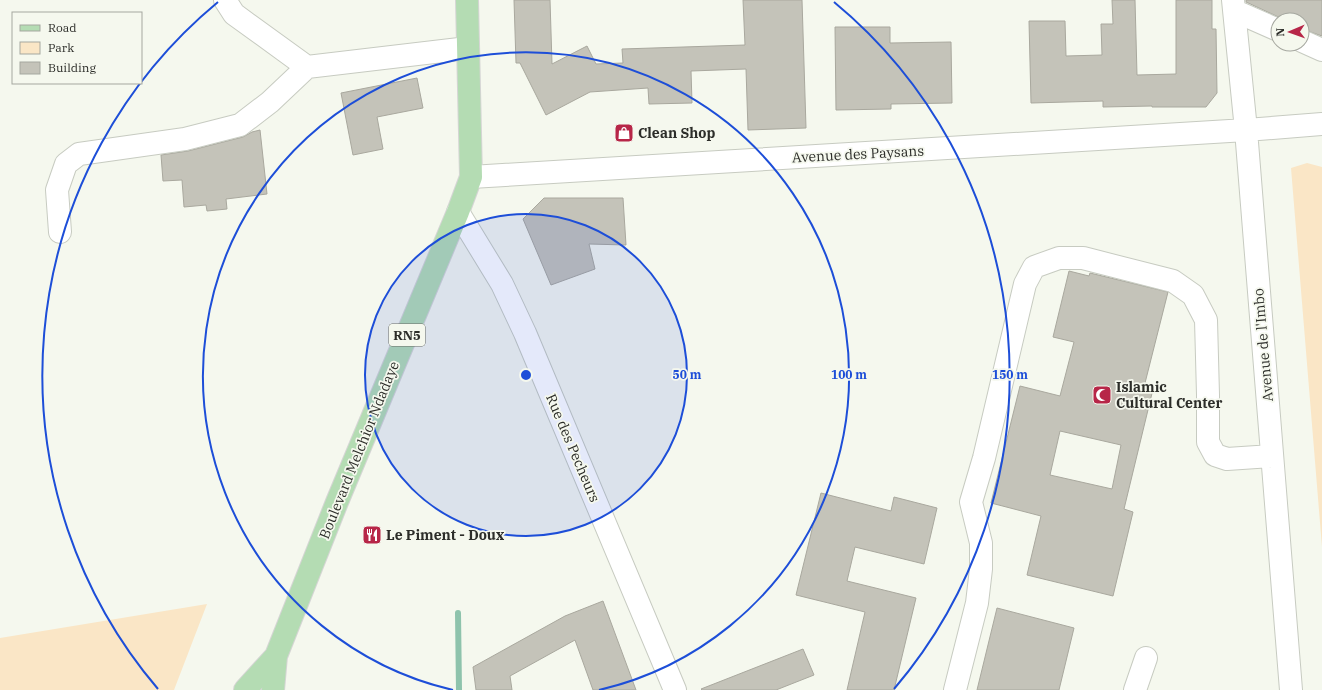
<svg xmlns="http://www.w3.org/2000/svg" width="1322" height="690" viewBox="0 0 1322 690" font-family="'IBM Plex Serif',serif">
<rect width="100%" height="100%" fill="#f5f8ee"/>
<path fill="#fae6c6" d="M1307,163L1322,167V547L1291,168Z
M207,604L174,690H0V638Z"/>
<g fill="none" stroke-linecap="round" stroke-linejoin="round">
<path stroke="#8ec3ac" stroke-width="6" d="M458,613L459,690"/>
</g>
<path fill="#c4c3b9" stroke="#a9a89e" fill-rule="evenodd" d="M514,0H550L552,64L587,46L596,64L623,63L622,49L745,45L743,0H802L806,128L748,130L746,69L691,71L692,103L649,104L648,88L590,92L546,115L520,63H516Z
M1112,0H1135L1137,75L1176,74V0H1212V29H1216L1217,93L1206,107H1152V106L1103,107V101L1031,103L1029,21H1065L1066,56L1102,55L1101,24H1113Z
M1246,0H1322V36L1302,29V20H1285L1246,2Z
M835,27H890V43L951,42L952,103L891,104V109L836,110Z
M417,78L423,108L377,117L383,149L353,155L341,93Z
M260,130L267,194L226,199L227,209L207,211L206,205L184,207L182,180L163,181L161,155L188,151L243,137L252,132Z
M544,198H623L626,245L589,244L595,269L551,285L523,219Z
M1069,271L1089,276L1090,273L1168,292L1145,383L1154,385L1124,509L1133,512L1113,596L1027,575L1041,516L991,503L1020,386L1060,396L1074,342L1053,337ZM1060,431L1121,445L1112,489L1050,475Z
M821,493L891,511L894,497L937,508L924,564L855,547L847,581L916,598L894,690H847L865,612L796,595Z
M603,601L636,690H593L575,640L510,676L512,690H476L473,667L565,616Z
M997,608L1074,628L1059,690H977Z
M803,649L814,675L776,690H702L701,689Z"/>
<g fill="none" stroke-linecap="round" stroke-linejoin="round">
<g stroke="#c7cbc1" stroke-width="24">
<path id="minor" d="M225,0L234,14L307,67
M1233,0L1246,130L1291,690
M1235,11L1278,30
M1302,41L1322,50
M471,177L1246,130L1322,124
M458,212L502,284L525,333L675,690
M60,232L57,190L66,164L79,154L185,139L240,125L270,102L307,67L468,48
M955,690L977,603L981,569V543L971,502L984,458L1025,284L1034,267L1059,258H1083L1173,281L1193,295L1206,320L1208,395V442L1215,455L1227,459L1272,456
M1135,690L1146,658"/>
</g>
<g stroke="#d5d5d4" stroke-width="24">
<path id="major" d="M245,690L276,656
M273,690L276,656L337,502L458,212L471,177L467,0"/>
</g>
<use href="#minor" stroke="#fff" stroke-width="22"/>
<use href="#major" stroke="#b4dcb3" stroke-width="22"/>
</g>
<circle cx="526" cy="375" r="161" fill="#1d4ed8" fill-opacity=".12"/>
<g fill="none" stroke="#1d4ed8" stroke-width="2">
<circle cx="526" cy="375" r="161"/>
<path d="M453 690A323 323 0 1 1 599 690"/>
<path d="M158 689A484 484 0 0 1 218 2M834 2A484 484 0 0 1 894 689"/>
</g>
<defs>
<g id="shop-square" transform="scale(1)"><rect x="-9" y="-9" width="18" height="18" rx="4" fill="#b72648" stroke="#f5f8ee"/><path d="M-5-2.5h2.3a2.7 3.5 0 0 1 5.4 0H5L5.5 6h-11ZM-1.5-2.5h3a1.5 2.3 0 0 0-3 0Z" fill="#fff"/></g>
<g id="mosque-square" transform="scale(1)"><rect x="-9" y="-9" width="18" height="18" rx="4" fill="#b72648" stroke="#f5f8ee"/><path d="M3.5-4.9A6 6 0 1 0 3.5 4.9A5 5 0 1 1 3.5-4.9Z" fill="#fff"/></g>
<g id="restaurant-square" transform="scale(1)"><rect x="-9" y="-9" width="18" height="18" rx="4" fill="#b72648" stroke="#f5f8ee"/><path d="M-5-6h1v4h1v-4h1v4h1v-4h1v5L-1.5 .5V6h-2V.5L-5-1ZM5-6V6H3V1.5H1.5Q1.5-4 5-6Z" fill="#fff"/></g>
</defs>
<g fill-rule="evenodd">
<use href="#shop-square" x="624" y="133"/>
<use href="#mosque-square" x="1102" y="395"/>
<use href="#restaurant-square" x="372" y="535"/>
</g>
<g text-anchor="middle" stroke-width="3.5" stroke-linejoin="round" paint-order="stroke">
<rect fill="#f5f8ee" stroke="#686a64" stroke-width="1" x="389" y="324" width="36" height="22" rx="3"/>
<g font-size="13" font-weight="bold" fill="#2c2d29">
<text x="407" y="340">RN5</text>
</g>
<g font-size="14" font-weight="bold" fill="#2c2d29" stroke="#f5f8ee" text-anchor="start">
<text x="638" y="138">Clean Shop</text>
<text x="1116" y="392">Islamic<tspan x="1116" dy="16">Cultural Center</tspan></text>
<text x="386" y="540">Le Piment - Doux</text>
</g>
<g font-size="14" fill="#2c2d29" stroke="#f5f8ee">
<text transform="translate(858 154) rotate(-3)" y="5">Avenue des Paysans</text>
<text transform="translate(1263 345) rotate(-95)" y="5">Avenue de l'Imbo</text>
<text transform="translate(573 448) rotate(67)" y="5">Rue des Pecheurs</text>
<text transform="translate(359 450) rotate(-68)" y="5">Boulevard Melchior Ndadaye</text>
</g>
</g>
<circle cx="526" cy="375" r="6" fill="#1d4ed8" stroke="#f5f8ee" stroke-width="2"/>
<g font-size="12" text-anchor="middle" font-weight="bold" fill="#1d4ed8" stroke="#f5f8ee" stroke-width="3.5" stroke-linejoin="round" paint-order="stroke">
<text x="687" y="379">50 m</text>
<text x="849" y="379">100 m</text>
<text x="1010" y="379">150 m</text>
</g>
<rect x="12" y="12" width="130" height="72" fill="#f5f8ee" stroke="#a5a79f"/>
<rect x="20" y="25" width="20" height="6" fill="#b4dcb3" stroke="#a5a79f"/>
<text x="48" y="32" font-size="12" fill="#2c2d29">Road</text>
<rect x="20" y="42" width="20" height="12" fill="#fae6c6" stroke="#a5a79f"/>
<text x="48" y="52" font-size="12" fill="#2c2d29">Park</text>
<rect x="20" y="62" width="20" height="12" fill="#c4c3b9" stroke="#a5a79f"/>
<text x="48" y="72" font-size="12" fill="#2c2d29">Building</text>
<g transform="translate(1290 32) rotate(268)"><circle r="19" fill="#f5f8ee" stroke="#a5a79f"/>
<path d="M0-3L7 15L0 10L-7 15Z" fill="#b72648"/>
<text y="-6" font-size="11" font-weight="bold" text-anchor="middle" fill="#2c2d29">N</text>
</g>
</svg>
